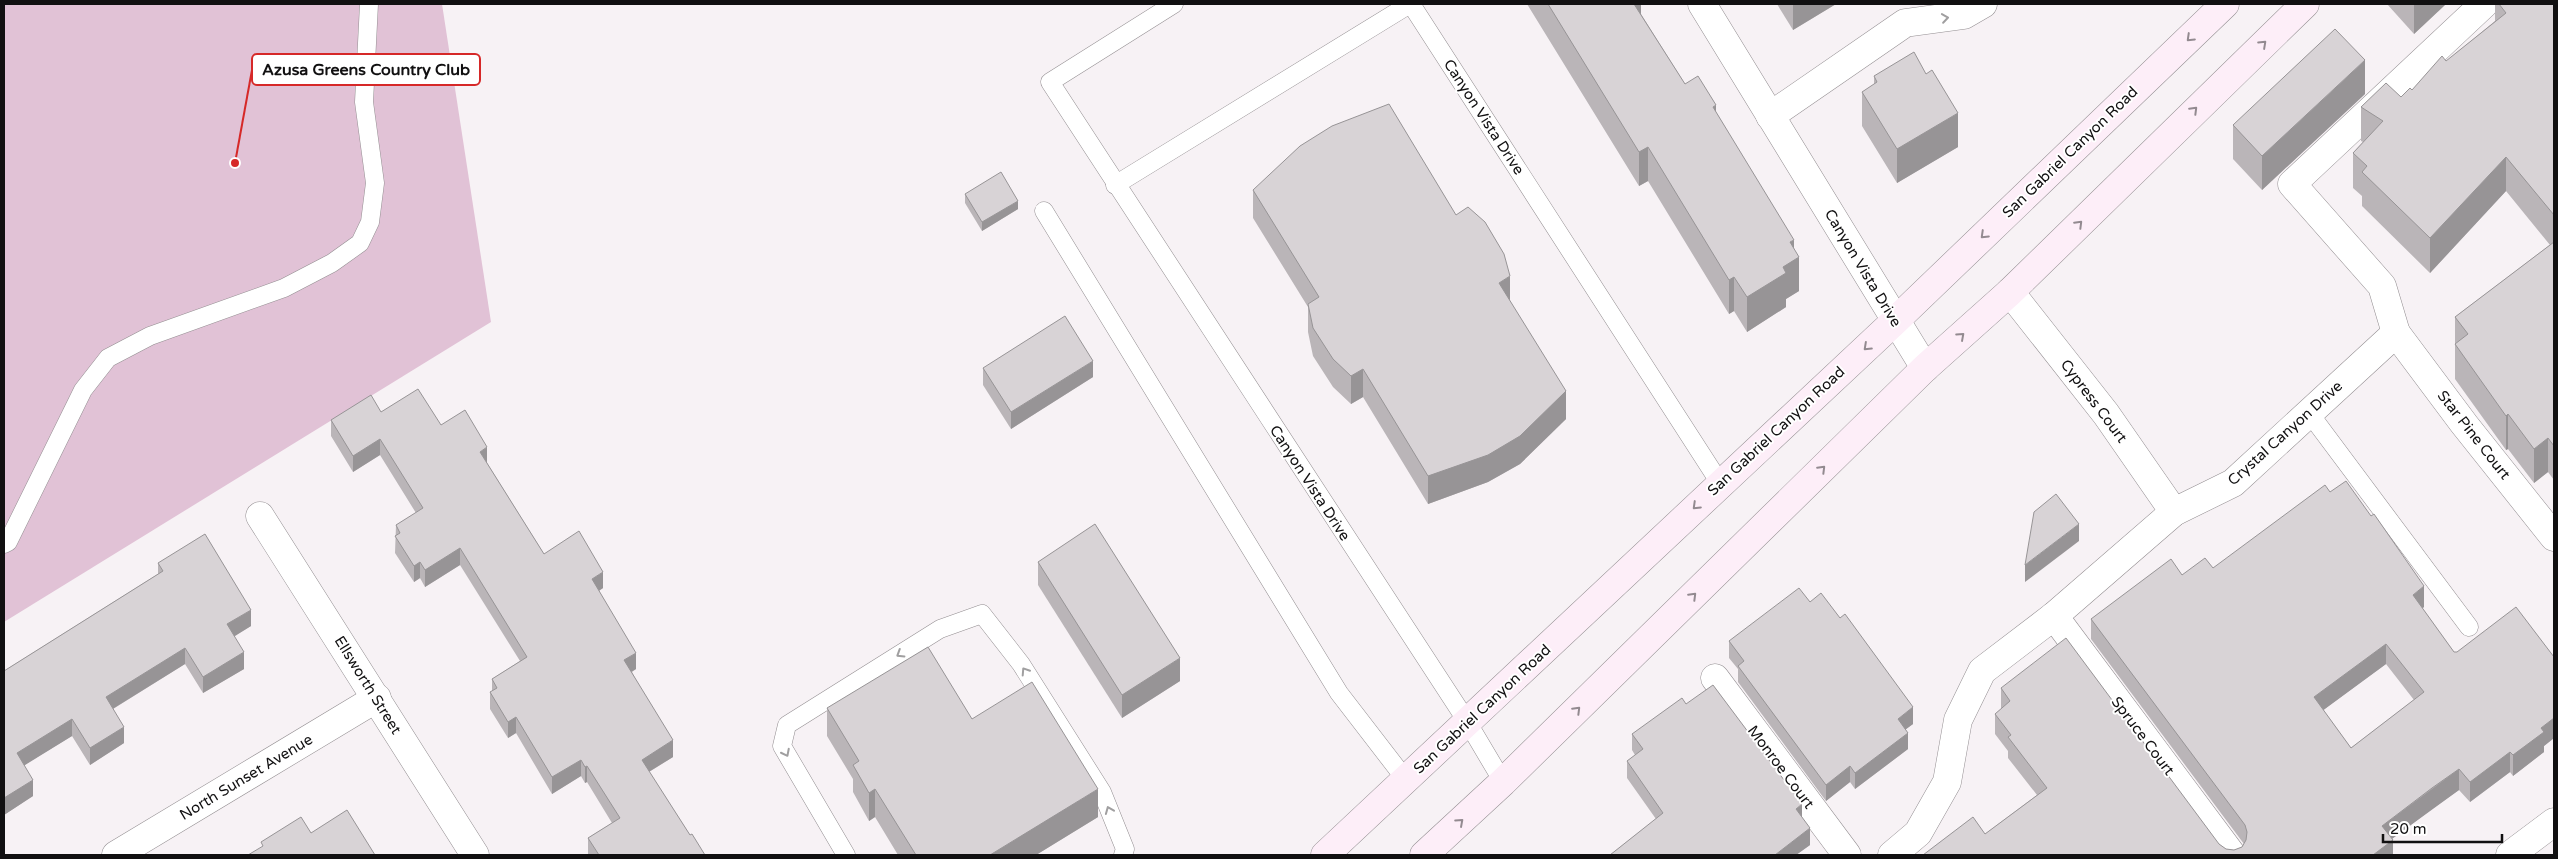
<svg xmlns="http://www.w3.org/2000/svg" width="2558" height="859" font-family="'Varela Round',sans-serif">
<rect width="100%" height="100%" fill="#f7f2f5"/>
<polygon fill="#e1c2d6" points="4,4 442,4 491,322 4,622"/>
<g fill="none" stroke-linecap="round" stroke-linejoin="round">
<defs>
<g id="service">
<polyline points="1174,4 1050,82 1468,723 1503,782"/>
<polyline points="1411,4 1720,483"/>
<polyline points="1115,185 1410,4"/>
<polyline points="1044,211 1339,693 1406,780"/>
<polyline points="2310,414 2469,627"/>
<polyline points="4,544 8,542 83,390 108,358 150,336 284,288 332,263 360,243 370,222 375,183 364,102 369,4"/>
<polyline points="846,855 782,746 787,725 940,629 982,614 1021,664 1102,792 1125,849 1123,855"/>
</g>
<g id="minor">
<polyline points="1702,4 1925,368"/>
<polyline points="1770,116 1905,23 1964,15 1983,4"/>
<polyline points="2010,292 2106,414 2174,512"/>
<polyline points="2396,333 2464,424 2554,537"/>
<polyline points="260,516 475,855"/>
<polyline points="2054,616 2232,855"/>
<polyline points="1715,678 1847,855"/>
<polyline points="116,855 377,698"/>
<polyline points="1892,855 1918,833 1947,782 1958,720 1982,671 2054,616 2174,512 2233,483 2396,333 2382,286 2292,184 2484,4"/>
</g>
<polyline id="tertiary" points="2510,855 2554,822"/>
<g id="secondary">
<polyline points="1325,855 1895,321 2225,4"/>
<polyline points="1424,855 1503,782 1925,368 2010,292 2305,4"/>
</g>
</defs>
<use href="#service" stroke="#938e91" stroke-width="19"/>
<use href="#minor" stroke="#938e91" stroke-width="29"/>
<use href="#tertiary" stroke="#938e91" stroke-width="29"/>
<use href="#secondary" stroke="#938e91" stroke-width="29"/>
<use href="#service" stroke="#fff" stroke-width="18"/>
<use href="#minor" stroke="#fff" stroke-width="28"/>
<use href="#tertiary" stroke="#fff" stroke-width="28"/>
<use href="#secondary" stroke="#fdeef8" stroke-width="28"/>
</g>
<g fill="#bab5b8" fill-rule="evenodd">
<polygon points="1527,4 1641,4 1641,14 1685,84 1716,112 1794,248 1799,291 1786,299 1786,307 1747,332 1734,311 1729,314 1648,181 1639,186"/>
<polygon points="1777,4 1836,4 1793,30"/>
<polygon points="2387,4 2446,4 2414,34"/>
<polygon points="2495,4 2554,4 2554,480 2548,472 2534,483 2508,449 2506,450 2455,379 2455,317 2550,245 2506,191 2430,273 2362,206 2362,196 2353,188 2353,153 2363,142 2361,141 2361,107 2401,97 2412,90 2495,21"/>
<polygon points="1926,74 1958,147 1897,183 1862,126 1862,92 1874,85 1874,76"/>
<polygon points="2365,94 2262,190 2233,159 2233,125"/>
<polygon points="1253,190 1456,215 1510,301 1566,419 1520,464 1488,482 1428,504 1363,397 1351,404 1333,387 1313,356 1308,332 1308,307 1253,218"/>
<polygon points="965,194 1018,209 982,231 965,203"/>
<polygon points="983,368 1093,377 1011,429 983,385"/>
<polygon points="381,412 441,425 487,463 544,554 603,588 599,591 636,669 632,672 673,757 649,772 690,835 705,855 588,855 588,838 612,823 587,782 585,783 581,776 552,794 516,733 508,738 490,709 490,692 492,691 492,679 520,661 460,565 425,587 420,578 414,582 395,553 396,525 416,513 380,455 353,472 331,436 331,420"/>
<polygon points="1038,562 1180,681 1122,718 1038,585"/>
<polygon points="158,563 251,626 234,636 244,669 203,693 185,664 113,709 124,743 90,765 72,736 24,765 33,796 4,815 4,671 158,574"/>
<path d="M 2213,568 L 2424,607 L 2422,608 L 2454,652 L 2554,657 L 2554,738 L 2544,746 L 2544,752 L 2513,776 L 2510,772 L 2470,802 L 2459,790 L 2432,809 L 2392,839 L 2393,855 L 1923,855 L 1985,834 L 2037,795 L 2008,758 L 2008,751 L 1995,734 L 1995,714 L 2001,709 L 2001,688 L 2226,849 L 2234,850 L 2242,847 L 2244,844 L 2091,639 L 2091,619 L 2182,575 ZM 2386,664 L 2414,700 L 2351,748 L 2323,710 Z"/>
<polygon points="1810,602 1913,724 1906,729 1908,749 1855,789 1850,782 1826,801 1738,682 1738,669 1729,658 1729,641"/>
<polygon points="1686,704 1802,817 1810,845 1796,855 1610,855 1656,819 1627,778 1627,761 1635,755 1632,750 1632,734"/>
<polygon points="827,708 972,719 1098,817 1036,855 898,855 875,817 869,821 853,792 853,779 827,736"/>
</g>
<g fill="#979496">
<polygon points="1628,4 1641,4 1641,19"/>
<polygon points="1793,4 1836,4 1793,30"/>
<polygon points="2414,4 2446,4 2414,34"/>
<polygon points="2365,60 2365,94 2262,190 2262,156"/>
<polygon points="1716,105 1716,140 1713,107"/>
<polygon points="1958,113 1958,147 1897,183 1897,149"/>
<polygon points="1648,147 1648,181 1639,186 1639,152"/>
<polygon points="2506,157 2506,191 2430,273 2430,238"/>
<polygon points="1018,201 1018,209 982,231 982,222"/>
<polygon points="1794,240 1794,260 1799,257 1799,291 1786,299 1786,307 1747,332 1747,297 1783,267 1790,242"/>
<polygon points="1510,276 1510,304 1499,283"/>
<polygon points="1734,277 1734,311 1729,314 1729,280"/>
<polygon points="1093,361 1093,377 1011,429 1011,412"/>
<polygon points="1363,369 1363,397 1351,404 1351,376"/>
<polygon points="1566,391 1566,419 1520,464 1488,482 1428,504 1428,476"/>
<polygon points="2508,414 2508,449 2506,450 2506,416"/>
<polygon points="2548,438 2548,472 2534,483 2534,449"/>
<polygon points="380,439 380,455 353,472 353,456"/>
<polygon points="487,447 487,464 480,452"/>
<polygon points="2079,524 2079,541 2025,582 2025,565"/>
<polygon points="460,548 460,565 425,587 425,570"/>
<polygon points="420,562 420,578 414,582 414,566"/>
<polygon points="603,572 603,588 592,595 592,579"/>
<polygon points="2424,586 2424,607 2413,616 2413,595"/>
<polygon points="251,610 251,626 227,641 227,624"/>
<polygon points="2386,644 2386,664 2314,717 2314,697"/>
<polygon points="185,648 185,664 106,713 106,697"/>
<polygon points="244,652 244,669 203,693 203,677"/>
<polygon points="636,653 636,669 624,676 624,660"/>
<polygon points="1180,658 1180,681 1122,718 1122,695"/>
<polygon points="1913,707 1913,724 1898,735 1898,719"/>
<polygon points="516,717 516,733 508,738 508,722"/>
<polygon points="2554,718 2554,738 2544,746 2544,752 2513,776 2513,755 2541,728"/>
<polygon points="72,719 72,736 17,770 17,753"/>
<polygon points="124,727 124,743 90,765 90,748"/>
<polygon points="1908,733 1908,749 1855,789 1855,773"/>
<polygon points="673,740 673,757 642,776 642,760"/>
<polygon points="2510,752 2510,772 2470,802 2470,782"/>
<polygon points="581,760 581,776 552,794 552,777"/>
<polygon points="587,766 587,782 585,783 585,767"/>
<polygon points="1850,766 1850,782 1826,801 1826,785"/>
<polygon points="2459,769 2459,790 2382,846 2382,826"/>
<polygon points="33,780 33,796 4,815 4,798"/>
<polygon points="875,789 875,817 869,821 869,793"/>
<polygon points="1098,789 1098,817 1036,855 990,855"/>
<polygon points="1802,804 1802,820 1796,809"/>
<polygon points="1810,828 1810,845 1796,855 1775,855"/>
<polygon points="2393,840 2393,855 2373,855"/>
</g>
<g fill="#d8d3d6" stroke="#979496" fill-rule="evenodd">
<polygon points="1548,4 1634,4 1685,84 1698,76 1716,105 1713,107 1794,240 1790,242 1799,257 1783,267 1786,273 1747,297 1734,277 1729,280 1648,147 1639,152"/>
<polygon points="2499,4 2554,4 2554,215 2506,157 2430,238 2362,172 2367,166 2353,153 2383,121 2361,107 2386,83 2401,97 2410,88 2412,90 2442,56 2446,61 2506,13"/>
<polygon points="2335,29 2365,60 2262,156 2233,125"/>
<polygon points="1914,52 1926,74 1932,70 1958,113 1897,149 1862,92 1877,82 1874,76"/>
<polygon points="1389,104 1456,215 1468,207 1485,222 1504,254 1510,276 1499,283 1566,391 1520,436 1488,455 1428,476 1363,369 1351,376 1333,359 1313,328 1308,304 1319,297 1253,190 1300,146 1332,126"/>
<polygon points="1001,172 1018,201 982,222 965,194"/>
<polygon points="2554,242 2554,446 2548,438 2534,449 2508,414 2506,416 2455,344 2468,334 2455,317"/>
<polygon points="1065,316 1093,361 1011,412 983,368"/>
<polygon points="418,389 441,425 465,410 487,447 480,452 544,554 579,531 603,572 592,579 636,653 624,660 673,740 642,760 690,835 692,834 705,855 599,855 588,838 620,818 587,766 585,767 581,760 552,777 516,717 508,722 490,692 497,688 492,679 527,657 460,548 425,570 420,562 414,566 395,536 400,533 396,525 423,508 380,439 353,456 331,420 371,395 381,412"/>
<path d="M 2346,481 L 2371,516 L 2374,514 L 2424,586 L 2413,595 L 2454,652 L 2457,652 L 2516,607 L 2554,657 L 2554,718 L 2541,728 L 2544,732 L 2513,755 L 2510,752 L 2470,782 L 2459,769 L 2432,788 L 2382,826 L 2393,840 L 2373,855 L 1923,855 L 1973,817 L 1985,834 L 2047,788 L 2008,737 L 2011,735 L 1995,714 L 2010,701 L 2001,688 L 2066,638 L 2219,844 L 2226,849 L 2234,850 L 2242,847 L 2246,840 L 2247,832 L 2245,825 L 2091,619 L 2171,559 L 2182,575 L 2205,558 L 2213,568 L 2325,485 L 2330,492 ZM 2386,644 L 2424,692 L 2351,748 L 2314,697 Z"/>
<polygon points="2056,494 2079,524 2025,565 2034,512"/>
<polygon points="1095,524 1180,658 1122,695 1038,562"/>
<polygon points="205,534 251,610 227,624 244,652 203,677 185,648 106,697 124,727 90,748 72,719 17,753 33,780 4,798 4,671 163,571 158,563"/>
<polygon points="1799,588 1810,602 1821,593 1840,618 1845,614 1913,707 1898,719 1908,733 1855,773 1850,766 1826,785 1738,666 1744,661 1729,641"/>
<polygon points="928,647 972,719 1032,682 1098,789 990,855 916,855 875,789 869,793 853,765 859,761 827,708"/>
<polygon points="1713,685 1802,804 1796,809 1810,828 1775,855 1610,855 1663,813 1627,761 1643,749 1632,734 1682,698 1686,704"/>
<polygon points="347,810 375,855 248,855 263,846 261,842 301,817 311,833"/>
</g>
<defs><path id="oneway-chevron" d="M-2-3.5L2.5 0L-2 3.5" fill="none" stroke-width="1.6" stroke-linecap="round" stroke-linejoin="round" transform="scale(1.25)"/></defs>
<g stroke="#a09fa0">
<use href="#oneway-chevron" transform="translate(1945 18) rotate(-8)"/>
<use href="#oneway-chevron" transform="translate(900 654) rotate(148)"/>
<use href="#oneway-chevron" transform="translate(1025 671) rotate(-123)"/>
<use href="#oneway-chevron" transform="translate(786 753) rotate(63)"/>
<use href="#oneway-chevron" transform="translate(1109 810) rotate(-112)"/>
</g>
<g stroke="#938a90">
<use href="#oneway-chevron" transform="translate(2190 38) rotate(136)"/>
<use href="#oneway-chevron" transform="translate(2263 44) rotate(-43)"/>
<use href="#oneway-chevron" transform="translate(2194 110) rotate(-45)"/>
<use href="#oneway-chevron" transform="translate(2079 224) rotate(-45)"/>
<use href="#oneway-chevron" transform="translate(1984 235) rotate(136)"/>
<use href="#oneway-chevron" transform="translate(1961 336) rotate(-42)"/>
<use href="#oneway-chevron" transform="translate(1867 347) rotate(137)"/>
<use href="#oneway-chevron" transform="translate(1822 469) rotate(-45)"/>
<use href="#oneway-chevron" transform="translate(1696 506) rotate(136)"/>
<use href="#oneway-chevron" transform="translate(1693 596) rotate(-45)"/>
<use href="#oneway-chevron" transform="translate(1577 710) rotate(-45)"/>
<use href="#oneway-chevron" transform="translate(1460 822) rotate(-42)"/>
</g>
<g text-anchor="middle" stroke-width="4" stroke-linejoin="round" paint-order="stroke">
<g font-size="15" fill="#111011" stroke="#fff">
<text transform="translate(1484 117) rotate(57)" y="5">Canyon Vista Drive</text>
<text transform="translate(2070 152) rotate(-44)" y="5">San Gabriel Canyon Road</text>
<text transform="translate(1863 268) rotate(59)" y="5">Canyon Vista Drive</text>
<text transform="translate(2094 401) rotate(53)" y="5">Cypress Court</text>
<text transform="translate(1776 431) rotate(-43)" y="5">San Gabriel Canyon Road</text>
<text transform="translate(2285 433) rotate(-42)" y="5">Crystal Canyon Drive</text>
<text transform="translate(2474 435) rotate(52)" y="5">Star Pine Court</text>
<text transform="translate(1310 483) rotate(57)" y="5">Canyon Vista Drive</text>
<text transform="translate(368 685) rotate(58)" y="5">Ellsworth Street</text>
<text transform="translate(1482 709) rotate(-43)" y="5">San Gabriel Canyon Road</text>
<text transform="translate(2143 736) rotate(53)" y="5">Spruce Court</text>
<text transform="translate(1781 767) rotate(53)" y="5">Monroe Court</text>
<text transform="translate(246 777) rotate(-31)" y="5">North Sunset Avenue</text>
</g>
</g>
<path fill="none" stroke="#d62828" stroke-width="2" d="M235 163L252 70"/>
<circle fill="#d62828" stroke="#fff" stroke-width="2" cx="235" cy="163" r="5"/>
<rect fill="#fff" stroke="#d62828" stroke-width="2" x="252" y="54" width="228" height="31" rx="5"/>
<g font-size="16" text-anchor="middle" font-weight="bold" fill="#111011">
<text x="366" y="75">Azusa Greens Country Club</text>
</g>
<rect width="2558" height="859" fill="none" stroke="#111011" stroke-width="10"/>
<path d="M2383 834v8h119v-8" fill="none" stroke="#111011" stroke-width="2.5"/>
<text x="2390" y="834" font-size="15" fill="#111011" stroke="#ffffff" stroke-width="4" paint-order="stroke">20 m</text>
</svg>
